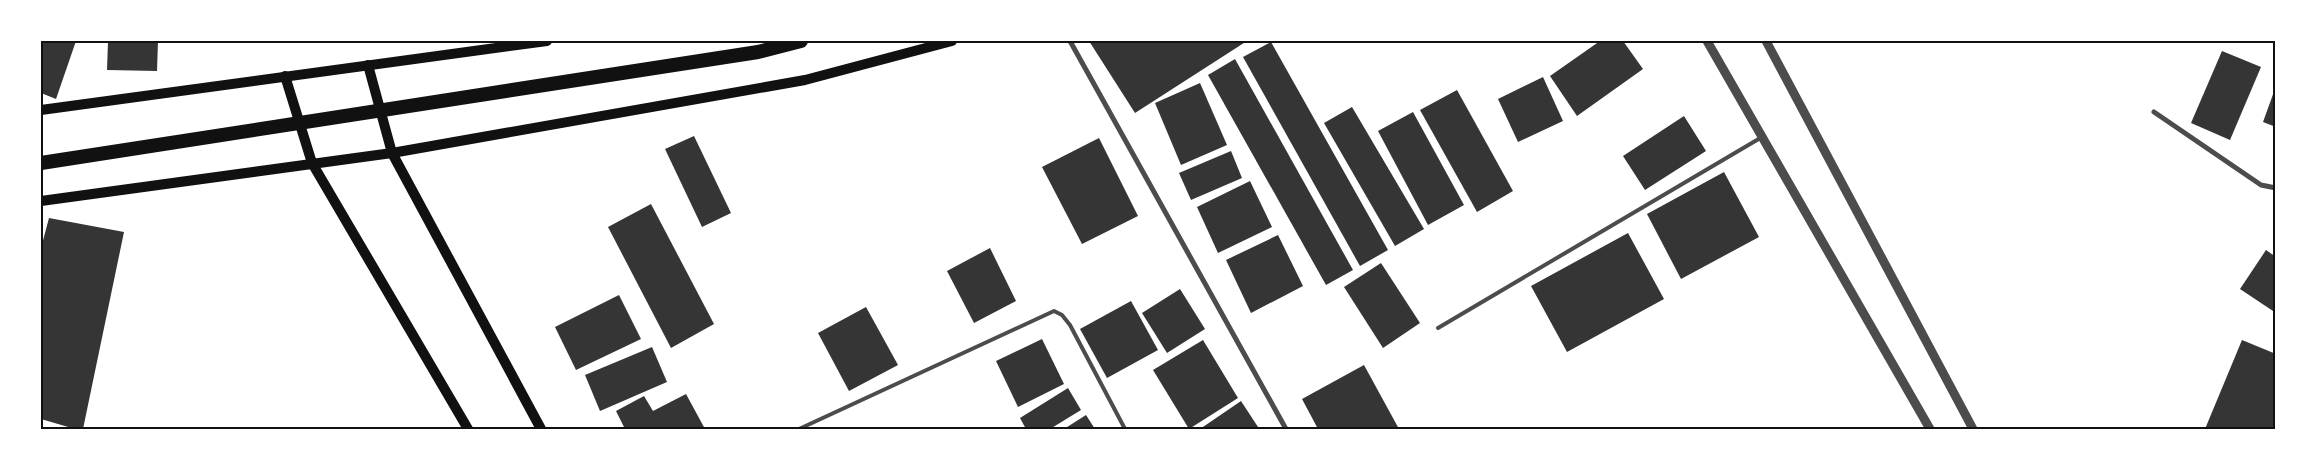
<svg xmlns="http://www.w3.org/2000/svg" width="2317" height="470" font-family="Roboto,sans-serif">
<rect width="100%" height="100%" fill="#fff"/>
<g fill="#353535">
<polygon points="43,41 76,41 56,99 41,93"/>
<polygon points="108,41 158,41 157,71 107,70"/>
<polygon points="1089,41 1247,41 1135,113"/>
<polygon points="1600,41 1623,41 1643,69 1577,116 1550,76"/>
<polygon points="1271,42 1388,250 1360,266 1243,57"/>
<polygon points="2222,51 2261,67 2230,140 2191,123"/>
<polygon points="1235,59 1353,270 1326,285 1208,75"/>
<polygon points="1543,77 1563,121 1518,142 1498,99"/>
<polygon points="1200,83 1227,145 1181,165 1155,103"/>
<polygon points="2276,86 2276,127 2263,122"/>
<polygon points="1457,90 1513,191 1477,212 1420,110"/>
<polygon points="1352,107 1424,229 1395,246 1324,123"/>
<polygon points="1413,112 1464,205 1428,225 1378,131"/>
<polygon points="1684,116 1706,151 1645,190 1623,156"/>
<polygon points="694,136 731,213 702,227 665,149"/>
<polygon points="1099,138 1138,216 1082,244 1042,167"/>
<polygon points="1231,151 1242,178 1191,200 1179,173"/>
<polygon points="1724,172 1759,237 1681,279 1647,214"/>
<polygon points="1250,181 1272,227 1218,253 1197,207"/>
<polygon points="651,204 714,324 671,348 608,227"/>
<polygon points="49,218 124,232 83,429 75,429 41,419 41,248"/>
<polygon points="1628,233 1664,299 1567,352 1531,286"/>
<polygon points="1278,235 1303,286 1251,313 1226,260"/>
<polygon points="990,248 1016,301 974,323 947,271"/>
<polygon points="2266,250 2276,257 2276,313 2240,289"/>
<polygon points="1381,263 1420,323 1383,348 1344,287"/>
<polygon points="1180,289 1205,329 1167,353 1142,313"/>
<polygon points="619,295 641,339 576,370 555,327"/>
<polygon points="1131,301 1158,350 1107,378 1080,329"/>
<polygon points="866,307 898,365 849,391 818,333"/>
<polygon points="1042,339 1064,384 1018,407 996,361"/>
<polygon points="1203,340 1238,398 1189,429 1153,370"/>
<polygon points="2242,340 2276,354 2276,429 2205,429"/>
<polygon points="652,347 667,382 600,411 585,375"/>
<polygon points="1364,365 1399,429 1318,429 1302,399"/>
<polygon points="1068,388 1081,410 1050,429 1026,429 1020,418"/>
<polygon points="686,394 705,429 621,429 624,427 616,411 644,396 653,411"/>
<polygon points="1241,401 1258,427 1255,429 1200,429"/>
<polygon points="1086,415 1095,429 1064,429"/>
</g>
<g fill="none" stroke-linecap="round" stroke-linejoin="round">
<g stroke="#4c4c4c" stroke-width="4">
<polyline points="1438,328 1762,137"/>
<polyline points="799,429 1054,311 1062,315 1070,325 1125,429"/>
</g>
<g stroke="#4c4c4c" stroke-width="5">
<polyline points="1070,41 1286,429"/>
<polyline points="2154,112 2261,185 2276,188"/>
</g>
<g stroke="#4c4c4c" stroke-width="9">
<polyline points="1707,41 1930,429"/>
<polyline points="1766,41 1973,429"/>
</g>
<g stroke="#111" stroke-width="10">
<polyline points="368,65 392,153 541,429"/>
<polyline points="285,76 312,163 468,429"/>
<polyline points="41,110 547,41"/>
<polyline points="41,201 392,153 805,80 952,41"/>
</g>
<polyline stroke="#111" stroke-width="14" points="41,163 758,52 801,41"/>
</g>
<rect width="2317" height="470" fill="none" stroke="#ffffff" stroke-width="85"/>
<rect x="42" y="42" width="2232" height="386" fill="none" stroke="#111" stroke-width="2"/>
</svg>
